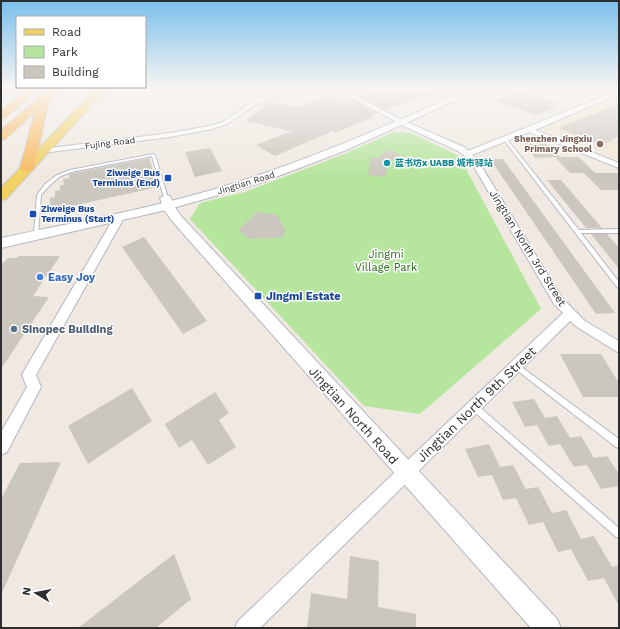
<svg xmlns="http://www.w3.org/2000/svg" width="620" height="629" font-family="'Work Sans','Noto Sans SC',sans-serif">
<rect width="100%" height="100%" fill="#efe9e1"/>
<polygon fill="#f0e6d1" points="617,99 619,99 619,160 543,129"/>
<polygon fill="#b6e59e" points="394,132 411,133 459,156 541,309 420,414 364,406 190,219 200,203 245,192 344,154"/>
<g fill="#cbc7bf">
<polygon points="384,88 440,88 440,89 386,110 360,97"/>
<polygon points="521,91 558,104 552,106 555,108 536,115 496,101"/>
<polygon points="329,96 343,103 352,100 377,113 372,116 374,117 335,133 333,131 275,156 256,145 292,131 245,121 270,102 297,107"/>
<polygon points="619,104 619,136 602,145 558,128"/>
<polygon points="523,143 546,143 560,157 579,157 595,173 570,173 555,157 535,158"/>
<polygon points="210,148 222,171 195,177 185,152"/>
<polygon points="388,150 400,154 387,164 386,177 368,175 371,156 377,158"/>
<polygon points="149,158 158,187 50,211 50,198 55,197 55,191 60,190 60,185 64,185 63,179 69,178 69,174"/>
<polygon points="490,159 503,159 615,313 596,314"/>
<polygon points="584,173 619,173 619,190 601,190"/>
<polygon points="547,180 561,180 602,228 586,228"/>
<polygon points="257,212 277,215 286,231 282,238 249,239 238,230"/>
<polygon points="591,234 607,234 619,248 619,269"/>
<polygon points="144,237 207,321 183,334 122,247"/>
<polygon points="19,256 60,256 33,296 49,297 1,369 1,265 8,258 16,258"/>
<polygon points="560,354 601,354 619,383 619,397 583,397"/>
<polygon points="132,388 152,421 88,464 68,426"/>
<polygon points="215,392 229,413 219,420 236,447 208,465 192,440 179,448 165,424"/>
<polygon points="534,399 545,418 557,416 570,438 581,436 594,458 607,456 619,474 619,486 601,489 587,465 574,467 560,444 549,446 537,425 525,427 512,402"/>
<polygon points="489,444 500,467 513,465 526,489 538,487 552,513 566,510 581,539 594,536 612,567 619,565 619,606 604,578 588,581 571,549 558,552 543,522 529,525 516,498 503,500 492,475 478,477 465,449"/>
<polygon points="61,462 1,595 1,499 20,463"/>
<polygon points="174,554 191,599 156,628 78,628"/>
<polygon points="350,556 379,561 378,607 416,614 416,628 307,628 311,593 347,599"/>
</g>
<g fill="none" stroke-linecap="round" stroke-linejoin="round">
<defs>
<g id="service">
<polygon points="373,88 377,88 352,98 349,97"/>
<polygon points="504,138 506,138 579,230 619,229 619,233 581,233 619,282 619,288 617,287 504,140"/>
<polygon points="153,154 155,155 168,198 168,199 164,199 164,198 152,156 71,172 59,177 49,186 41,195 38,234 36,236 34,235 34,234 37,195 45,184 57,175 70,170"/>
<polygon points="516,363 619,439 619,448 616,447 514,368 513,366 514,364"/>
<polygon points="473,403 476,404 619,528 619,538 616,537 470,408 469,406 470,404"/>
</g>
<g id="minor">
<polygon points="282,88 290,88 255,105 227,124 212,129 170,137 42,153 38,151 42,149 170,133 209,126 223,122 251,103"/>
<polygon points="333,88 341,88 402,120 464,147 468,151 619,90 619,94 535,130 619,163 619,168 529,132 472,155 477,159 562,298 585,321 619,341 619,353 577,327 570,321 260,628 235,628 238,621 563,313 554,304 470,160 458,151 406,127"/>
<polygon points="120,213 125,216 36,375 41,387 39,391 7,452 1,455 1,432 27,387 22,375 24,371 115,216"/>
</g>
<polygon id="tertiary" points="166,195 170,196 176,209 181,216 557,619 561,628 531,628 173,222 164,210 160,198"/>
<path id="secondary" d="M 472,88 L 483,88 L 344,151 L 260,183 L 166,210 L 1,248 L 1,238 C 75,222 150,209 222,187 C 308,161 390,124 472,88 Z"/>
<polygon id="primary" points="97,88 107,88 6,199 1,200 1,188"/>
<g id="trunk">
<polygon points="29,88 40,88 5,118 1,119 1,111"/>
<polygon points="50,88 61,88 49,100 34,168 32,171 22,171 20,168 35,112 5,139 1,140 1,130"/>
</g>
</defs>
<use href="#service" stroke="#b4b7c1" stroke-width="2"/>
<use href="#minor" stroke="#b4b7c1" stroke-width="2"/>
<use href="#tertiary" stroke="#b4b7c1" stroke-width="2"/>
<use href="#secondary" stroke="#b4b7c1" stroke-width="2"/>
<use href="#primary" stroke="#c9c9c9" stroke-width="2"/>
<use href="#trunk" stroke="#c9c9c9" stroke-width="2"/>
<use href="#service" fill="#fff" fill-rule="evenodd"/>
<use href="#minor" fill="#fff" fill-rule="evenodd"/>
<use href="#tertiary" fill="#fff" fill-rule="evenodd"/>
<use href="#secondary" fill="#fff" fill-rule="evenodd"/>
<use href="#primary" fill="#f2d163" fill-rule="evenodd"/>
<use href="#trunk" fill="#f8ba60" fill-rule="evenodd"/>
</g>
<linearGradient id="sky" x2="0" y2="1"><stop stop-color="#7abfeb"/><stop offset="0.5" stop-color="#f8f5f2"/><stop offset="1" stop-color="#f8f5f2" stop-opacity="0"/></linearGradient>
<rect width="620" height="176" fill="url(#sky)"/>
<circle fill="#8d6e63" stroke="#fff" stroke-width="1.5" cx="600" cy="144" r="4"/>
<circle fill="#0f9aa8" stroke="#fff" stroke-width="1.5" cx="387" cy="163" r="4"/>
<g fill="#1a4fb4" stroke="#fff" stroke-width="1.5">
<rect x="164" y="174" width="8" height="8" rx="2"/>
<rect x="29" y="210" width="8" height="8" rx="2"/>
<rect x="254" y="292" width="8" height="8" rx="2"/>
</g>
<circle fill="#3f7fe0" stroke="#fff" stroke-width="1.5" cx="40" cy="277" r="4"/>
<circle fill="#5c6f8a" stroke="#fff" stroke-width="1.5" cx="14" cy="329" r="4"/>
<g text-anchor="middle" stroke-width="3" stroke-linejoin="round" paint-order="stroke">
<g font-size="9" font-weight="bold" fill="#785e54" stroke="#fff" text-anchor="end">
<text x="592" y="142">Shenzhen Jingxiu<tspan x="592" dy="10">Primary School</tspan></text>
</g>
<g font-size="9" fill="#2e2e2e" stroke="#fff">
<text transform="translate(110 143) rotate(-7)" y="3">Fujing Road</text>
<text transform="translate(246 183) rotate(-17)" y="3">Jingtian Road</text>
</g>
<g font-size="9" font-weight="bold" fill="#0d838f" stroke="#fff" text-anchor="start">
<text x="395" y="166">蓝书坊x UABB 城市驿站</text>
</g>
<g font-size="9" font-weight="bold" fill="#164399" stroke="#fff" text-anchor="end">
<text x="160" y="176">Ziweige Bus<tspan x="160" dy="10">Terminus (End)</tspan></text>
<text x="41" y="212" text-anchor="start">Ziweige Bus<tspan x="41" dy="10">Terminus (Start)</tspan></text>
</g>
<g font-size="11" fill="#2e2e2e" stroke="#fff">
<text transform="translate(528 248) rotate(58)" y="4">Jingtian North 3rd Street</text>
</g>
<g font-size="11" fill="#2c6e1b" stroke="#fff">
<text x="386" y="258">Jingmi<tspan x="386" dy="13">Village Park</tspan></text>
</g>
<g font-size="11" font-weight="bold" fill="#366cbe" stroke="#fff" text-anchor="start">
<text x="48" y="281">Easy Joy</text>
</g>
<g font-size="11" font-weight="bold" fill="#164399" stroke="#fff" text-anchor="start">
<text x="266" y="300">Jingmi Estate</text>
</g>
<g font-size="11" font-weight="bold" fill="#4e5e75" stroke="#fff" text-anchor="start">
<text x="22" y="333">Sinopec Building</text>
</g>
<g font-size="13" fill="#2e2e2e" stroke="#fff">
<text transform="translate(476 404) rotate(-44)" y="5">Jingtian North 9th Street</text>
<text transform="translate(354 415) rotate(48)" y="5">Jingtian North Road</text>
</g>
</g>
<rect width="620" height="629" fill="none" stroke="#2e2e2e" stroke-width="4"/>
<rect x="16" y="16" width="130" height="72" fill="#ffffff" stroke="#ababab"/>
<rect x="24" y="29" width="20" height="6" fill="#f2d163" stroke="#ababab"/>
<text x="52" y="36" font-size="12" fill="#2e2e2e">Road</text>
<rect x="24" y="46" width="20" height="12" fill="#b6e59e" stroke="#ababab"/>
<text x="52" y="56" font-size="12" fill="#2e2e2e">Park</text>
<rect x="24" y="66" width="20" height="12" fill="#cbc7bf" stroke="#ababab"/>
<text x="52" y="76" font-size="12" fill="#2e2e2e">Building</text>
<g transform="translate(36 593) rotate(280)" stroke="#ffffff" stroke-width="3" paint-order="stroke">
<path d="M0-3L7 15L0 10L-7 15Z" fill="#2e2e2e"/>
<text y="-6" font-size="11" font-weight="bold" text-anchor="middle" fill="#2e2e2e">N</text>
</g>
</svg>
